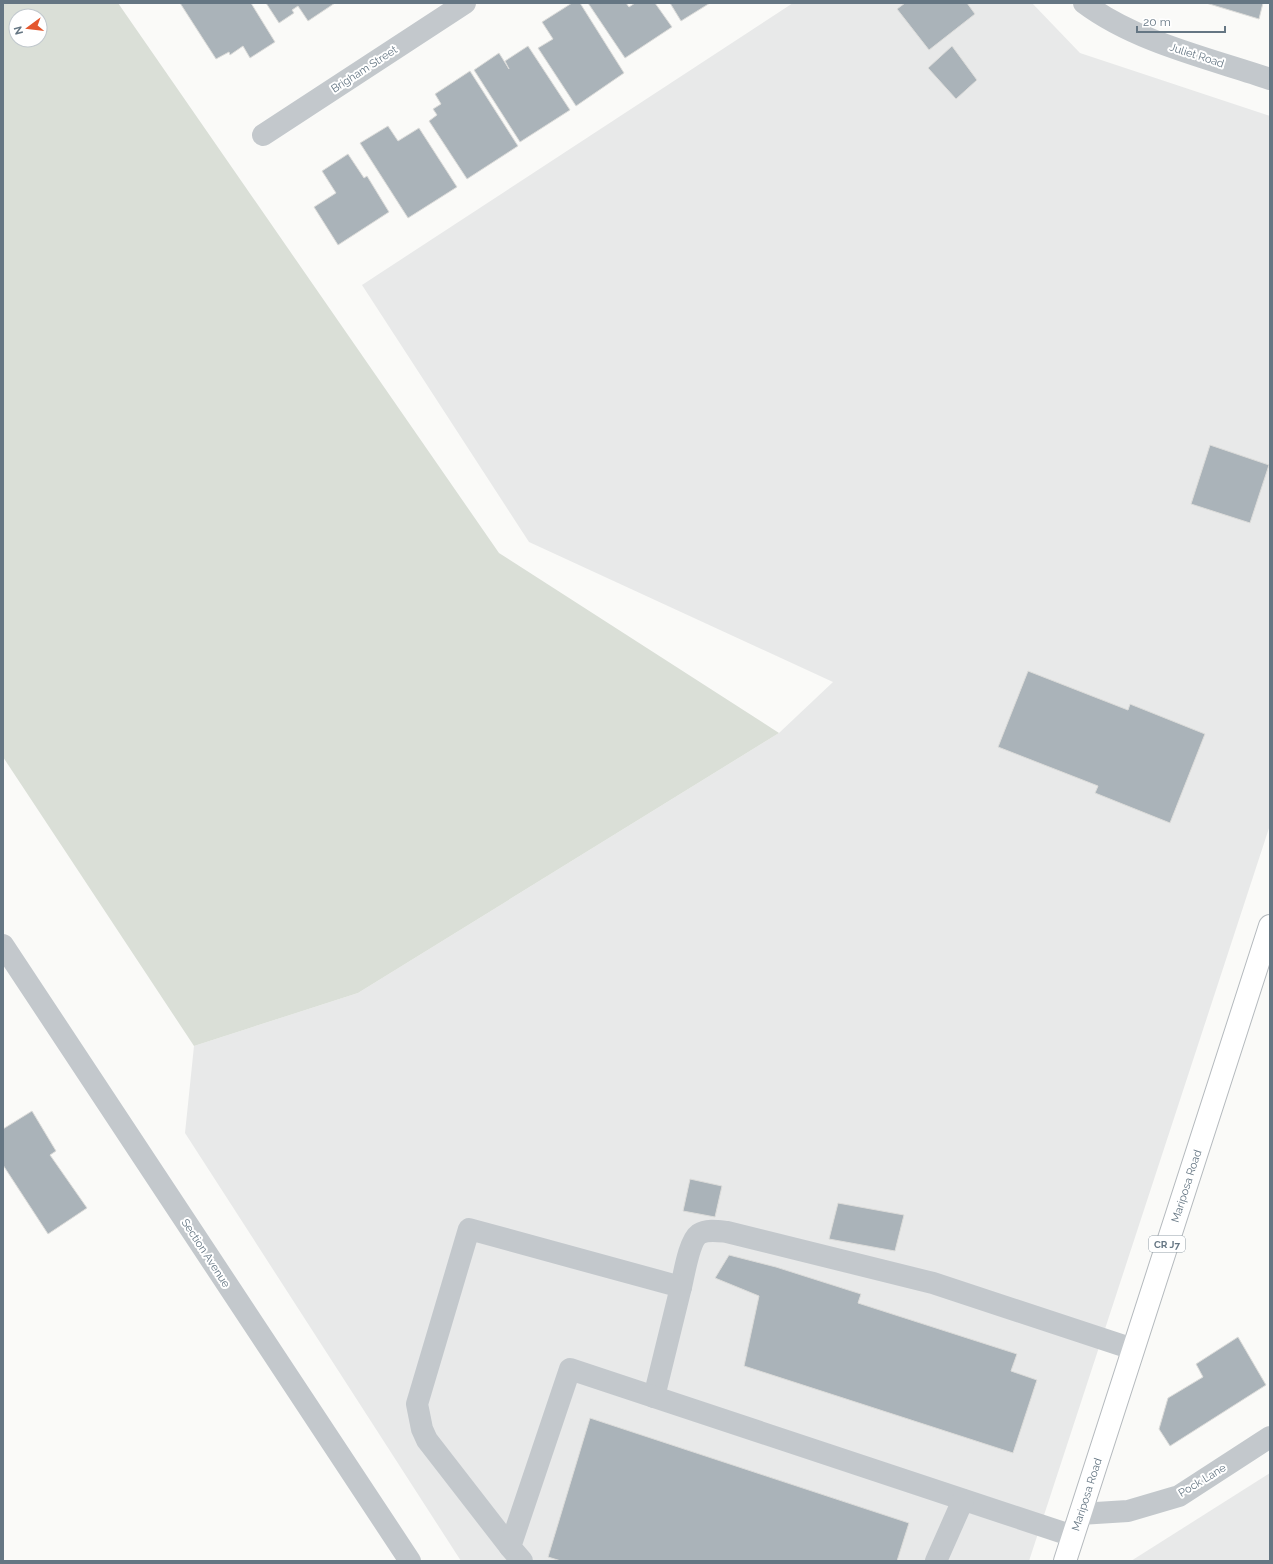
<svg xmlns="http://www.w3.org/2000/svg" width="1273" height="1564" font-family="Raleway,sans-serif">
<rect width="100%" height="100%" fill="#fafaf8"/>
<g fill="#e8e9e9">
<polygon points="793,3 1032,3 1080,53 1270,116 1270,825 1029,1561 461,1561 185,1133 194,1046 358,993 779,733 833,682 529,542 362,285"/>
<polygon points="1270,1473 1270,1561 1131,1561"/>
</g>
<path fill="#dadfd7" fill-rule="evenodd" d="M 3,3 L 118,3 L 499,553 L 779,733 L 358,993 L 194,1046 L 3,757 ZM 16,16 L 40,16 L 40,40 L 16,40 Z"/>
<g fill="#aab3b9" stroke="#dcdcda">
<polygon points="180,3 251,3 275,42 250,58 243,46 230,55 229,52 216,59"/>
<polygon points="266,3 335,3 308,21 298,6 292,10 294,13 279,23"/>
<polygon points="572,3 580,3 624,73 576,106 538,48 553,39 542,22"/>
<polygon points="588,3 626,3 629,7 635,3 655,3 672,27 625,58"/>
<polygon points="670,3 710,3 681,21"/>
<polygon points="905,3 967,3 975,14 929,50 897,9"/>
<polygon points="1206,3 1263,3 1259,19"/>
<polygon points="528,46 570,110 520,142 474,70 499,53 509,69 505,61"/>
<polygon points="952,46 977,80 956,99 928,68"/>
<polygon points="470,71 518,146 467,179 429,121 437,115 433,109 441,104 435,94"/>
<polygon points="388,126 398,141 419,128 457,187 408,218 360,143"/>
<polygon points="348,154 364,178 367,176 389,212 338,245 314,207 336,193 322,171"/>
<polygon points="1210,445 1269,465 1250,523 1191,504"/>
<polygon points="1028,671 1128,710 1130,704 1205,734 1170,823 1095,793 1098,786 998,747"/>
<polygon points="32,1111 56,1151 50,1155 87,1208 48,1234 3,1165 3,1129"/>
<polygon points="690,1179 722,1186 715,1217 683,1211"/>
<polygon points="838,1203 904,1215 895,1251 829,1239"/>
<polygon points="729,1255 776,1267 861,1294 858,1303 1017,1354 1011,1371 1037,1380 1013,1453 744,1366 759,1296 715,1278"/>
<polygon points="1238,1337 1266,1385 1170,1446 1159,1429 1168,1398 1203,1377 1196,1364"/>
<polygon points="590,1418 909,1523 897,1561 561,1561 548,1557"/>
</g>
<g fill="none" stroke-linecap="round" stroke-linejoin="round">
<defs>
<g id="major">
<path id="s1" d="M 1065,1561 L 1270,926"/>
</g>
</defs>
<use href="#major" stroke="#b5babe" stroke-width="24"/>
<g stroke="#c3c8cc" stroke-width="22">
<path d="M 1084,3 C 1136,42 1208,58 1270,79"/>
<polyline points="263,135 465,3"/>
<polyline points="3,945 410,1561"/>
<path d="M 681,1287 C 684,1275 689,1241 699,1234 C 707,1229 718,1231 727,1232 L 933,1283 L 1133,1349"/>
<polyline points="1080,1514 1128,1511 1179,1496 1270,1437"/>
<polyline points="510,1547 427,1440 422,1429 417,1404 469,1229 681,1287 654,1397"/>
<polyline points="522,1561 510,1547 570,1369 1073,1536"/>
<polyline points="936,1561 963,1500"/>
</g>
<use href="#major" stroke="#fff" stroke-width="22"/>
</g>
<g text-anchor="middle" stroke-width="4" stroke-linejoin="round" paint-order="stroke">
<rect fill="#fff" stroke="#939fa8" stroke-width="1" x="1149" y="1236" width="36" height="16" rx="3"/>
<g font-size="10" font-weight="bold" fill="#657683">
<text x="1167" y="1248">CR J7</text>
</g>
<g font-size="11" fill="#657683" stroke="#fff">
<text transform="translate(1197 55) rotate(18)" y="4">Juliet Road</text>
<text transform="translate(364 69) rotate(-33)" y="4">Brigham Street</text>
<text dy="4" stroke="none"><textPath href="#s1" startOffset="394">Mariposa Road</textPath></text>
<text transform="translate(206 1253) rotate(57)" y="4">Section Avenue</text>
<text transform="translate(1202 1480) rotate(-31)" y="4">Pock Lane</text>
<text dy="4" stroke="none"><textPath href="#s1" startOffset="70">Mariposa Road</textPath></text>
</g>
</g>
<rect width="1273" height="1564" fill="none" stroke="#657683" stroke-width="8"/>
<g transform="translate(28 28) rotate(255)"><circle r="19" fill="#ffffff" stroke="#c1c8cd"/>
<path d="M0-3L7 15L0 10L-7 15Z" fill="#e4572e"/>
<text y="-6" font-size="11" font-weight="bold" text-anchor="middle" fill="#657683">N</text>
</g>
<path d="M1137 26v6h88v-6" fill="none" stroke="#657683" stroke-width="2"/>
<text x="1143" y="26" font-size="12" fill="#657683" stroke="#ffffff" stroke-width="3" paint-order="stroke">20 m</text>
</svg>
